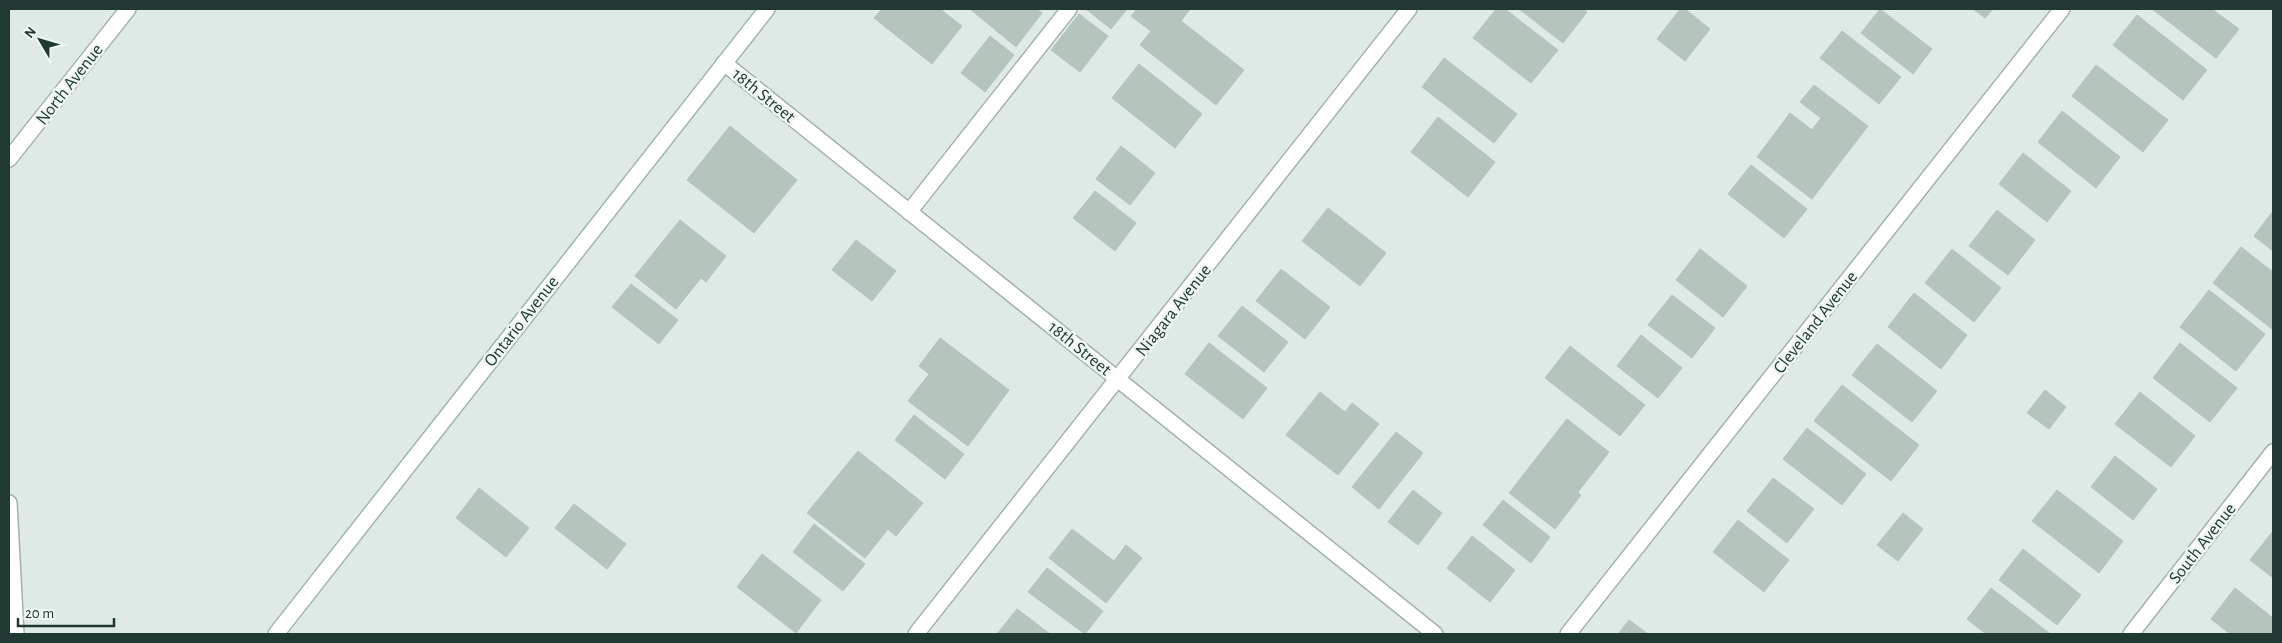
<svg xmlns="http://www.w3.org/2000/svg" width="2282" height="643" font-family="'Alegreya Sans',sans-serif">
<rect width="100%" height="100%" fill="#dfeae6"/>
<g fill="#b5c5be" stroke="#b2c4bd">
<polygon points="882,9 940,9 962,26 932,64 874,18"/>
<polygon points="970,9 1036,9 1042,13 1016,47"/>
<polygon points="1086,9 1127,9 1111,29"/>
<polygon points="1137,9 1190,9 1181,21 1244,70 1216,105 1140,45 1151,31 1131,16"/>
<polygon points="1496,9 1505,9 1558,50 1531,83 1473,38"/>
<polygon points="1519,9 1584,9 1587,12 1563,43"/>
<polygon points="1680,9 1685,9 1710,29 1685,61 1657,39"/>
<polygon points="1880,9 1932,49 1913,74 1861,33"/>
<polygon points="1973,9 1993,9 1985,18"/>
<polygon points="2152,9 2212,9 2239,29 2216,58"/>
<polygon points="1079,14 1108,36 1080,72 1051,50"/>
<polygon points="2137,15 2207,70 2183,100 2113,45"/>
<polygon points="1842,31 1901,77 1879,104 1820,58"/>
<polygon points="990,36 1014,55 985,92 961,73"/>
<polygon points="1444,58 1517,114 1494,143 1422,87"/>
<polygon points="1139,64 1202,114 1175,148 1112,98"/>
<polygon points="2096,65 2168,120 2143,152 2072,96"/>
<polygon points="1814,85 1868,126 1812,199 1757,157 1790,113 1812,130 1821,118 1800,102"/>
<polygon points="2062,111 2120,157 2096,188 2038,142"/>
<polygon points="1438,117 1495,162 1468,197 1411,152"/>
<polygon points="730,126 797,180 754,233 687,180"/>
<polygon points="1121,146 1155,173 1130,205 1096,179"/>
<polygon points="2023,153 2071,191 2047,222 1999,184"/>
<polygon points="1751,165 1807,209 1784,238 1728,194"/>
<polygon points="1095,191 1136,223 1115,251 1073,218"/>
<polygon points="1328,208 1386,253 1360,286 1302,241"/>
<polygon points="1997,210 2035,240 2008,275 1969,246"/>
<polygon points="2273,211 2273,251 2254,236"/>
<polygon points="680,220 726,256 706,282 701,278 676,309 635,276"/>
<polygon points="856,240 896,271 872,301 832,270"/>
<polygon points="2241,247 2273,272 2272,329 2213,283"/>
<polygon points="1700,249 1747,286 1723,317 1676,280"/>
<polygon points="1952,249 2001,288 1974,322 1925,283"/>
<polygon points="1281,269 1330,307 1305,339 1256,301"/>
<polygon points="631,284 678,320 659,344 612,307"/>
<polygon points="2209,290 2265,334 2236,371 2180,327"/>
<polygon points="1914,293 1967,335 1941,369 1888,327"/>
<polygon points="1672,295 1715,328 1692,358 1648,325"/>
<polygon points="1242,306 1288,342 1264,372 1218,336"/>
<polygon points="1641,335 1682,368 1658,398 1617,366"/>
<polygon points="940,338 1009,390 968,446 908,401 929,374 919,366"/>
<polygon points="1209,343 1267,388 1243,419 1185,374"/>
<polygon points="2180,343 2237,388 2210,422 2153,378"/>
<polygon points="1877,344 1937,391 1912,422 1852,375"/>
<polygon points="1570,346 1645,405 1620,436 1545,378"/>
<polygon points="1842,385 1919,445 1891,481 1814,421"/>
<polygon points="2045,390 2066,407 2049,429 2027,413"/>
<polygon points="1320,392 1345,412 1352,403 1379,424 1338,475 1286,435"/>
<polygon points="2140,392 2195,436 2171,467 2115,424"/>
<polygon points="914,415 964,454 945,479 895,440"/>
<polygon points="1567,419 1609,452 1578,492 1581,495 1555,529 1509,493"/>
<polygon points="1807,428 1866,474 1842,505 1783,459"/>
<polygon points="1396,432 1423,453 1379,509 1352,487"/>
<polygon points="858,451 923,503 896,536 888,529 865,558 807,513"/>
<polygon points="2115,456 2157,489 2133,520 2091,487"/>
<polygon points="1773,478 1814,509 1787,543 1747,511"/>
<polygon points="479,488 529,528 506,557 456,518"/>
<polygon points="1413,490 1442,513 1418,545 1388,522"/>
<polygon points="2057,490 2123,541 2099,573 2032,521"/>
<polygon points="1503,500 1550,537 1531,563 1483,525"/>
<polygon points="574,504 626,544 607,569 555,528"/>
<polygon points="1903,513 1923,529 1898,561 1877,545"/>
<polygon points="1738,520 1789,560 1764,592 1713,552"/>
<polygon points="814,524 865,564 843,591 793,552"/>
<polygon points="1072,529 1114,561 1126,545 1142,558 1106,603 1049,558"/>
<polygon points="2273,531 2273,578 2250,560"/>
<polygon points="1472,536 1515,570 1490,602 1447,568"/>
<polygon points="2023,549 2081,595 2057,625 1999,580"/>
<polygon points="762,554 821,600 796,633 737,587"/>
<polygon points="1047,568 1103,611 1085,634 1028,592"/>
<polygon points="1991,588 2049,633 2048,634 1986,634 1967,619"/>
<polygon points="2235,588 2273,618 2273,634 2230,634 2211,619"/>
<polygon points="1017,609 1050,634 997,634"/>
<polygon points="1629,620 1648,634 1618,634"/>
</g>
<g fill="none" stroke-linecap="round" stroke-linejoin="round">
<defs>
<polyline id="service" points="909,212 1069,9"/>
<g id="minor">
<polyline points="724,63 1435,634"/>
<polyline points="9,159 128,9"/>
<polyline points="916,634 1409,9"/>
<polyline points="1568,634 2062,9"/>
<polyline points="2131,634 2273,452"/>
</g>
<polyline id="tertiary" points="9,503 16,634"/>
<polyline id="secondary" points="276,634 767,9"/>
</defs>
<use href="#service" stroke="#a2b2ad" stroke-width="18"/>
<use href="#minor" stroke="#a2b2ad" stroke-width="18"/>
<use href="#tertiary" stroke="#a2b2ad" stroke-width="18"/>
<use href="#secondary" stroke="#9eb6ae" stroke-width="18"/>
<use href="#service" stroke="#fff" stroke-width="15"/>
<use href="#minor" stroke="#fff" stroke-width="15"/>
<use href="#tertiary" stroke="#fff" stroke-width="15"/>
<use href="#secondary" stroke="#fff" stroke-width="15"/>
</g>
<g text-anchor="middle" stroke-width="5" stroke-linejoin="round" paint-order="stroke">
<g font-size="18" fill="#203a33" stroke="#f0f7f3">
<text transform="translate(69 84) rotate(-52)" y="6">North Avenue</text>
<text transform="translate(764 95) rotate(39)" y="6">18th Street</text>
<text transform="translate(1173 310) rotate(-52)" y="6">Niagara Avenue</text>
<text transform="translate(521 321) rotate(-52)" y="6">Ontario Avenue</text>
<text transform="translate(1815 322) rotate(-52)" y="6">Cleveland Avenue</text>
<text transform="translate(1080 348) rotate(39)" y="6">18th Street</text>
<text transform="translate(2202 543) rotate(-52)" y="6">South Avenue</text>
</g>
</g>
<rect width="2282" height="643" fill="none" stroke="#203a33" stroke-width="20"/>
<g transform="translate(40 40) rotate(308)" stroke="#f0f7f3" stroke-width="4" paint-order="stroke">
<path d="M0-4L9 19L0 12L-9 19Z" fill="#203a33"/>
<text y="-8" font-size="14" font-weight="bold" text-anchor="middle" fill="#203a33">N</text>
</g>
<path d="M18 618v8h96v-8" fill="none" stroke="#203a33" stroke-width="2.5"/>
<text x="25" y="618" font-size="15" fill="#203a33" stroke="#f0f7f3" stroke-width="4" paint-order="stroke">20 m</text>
</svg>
